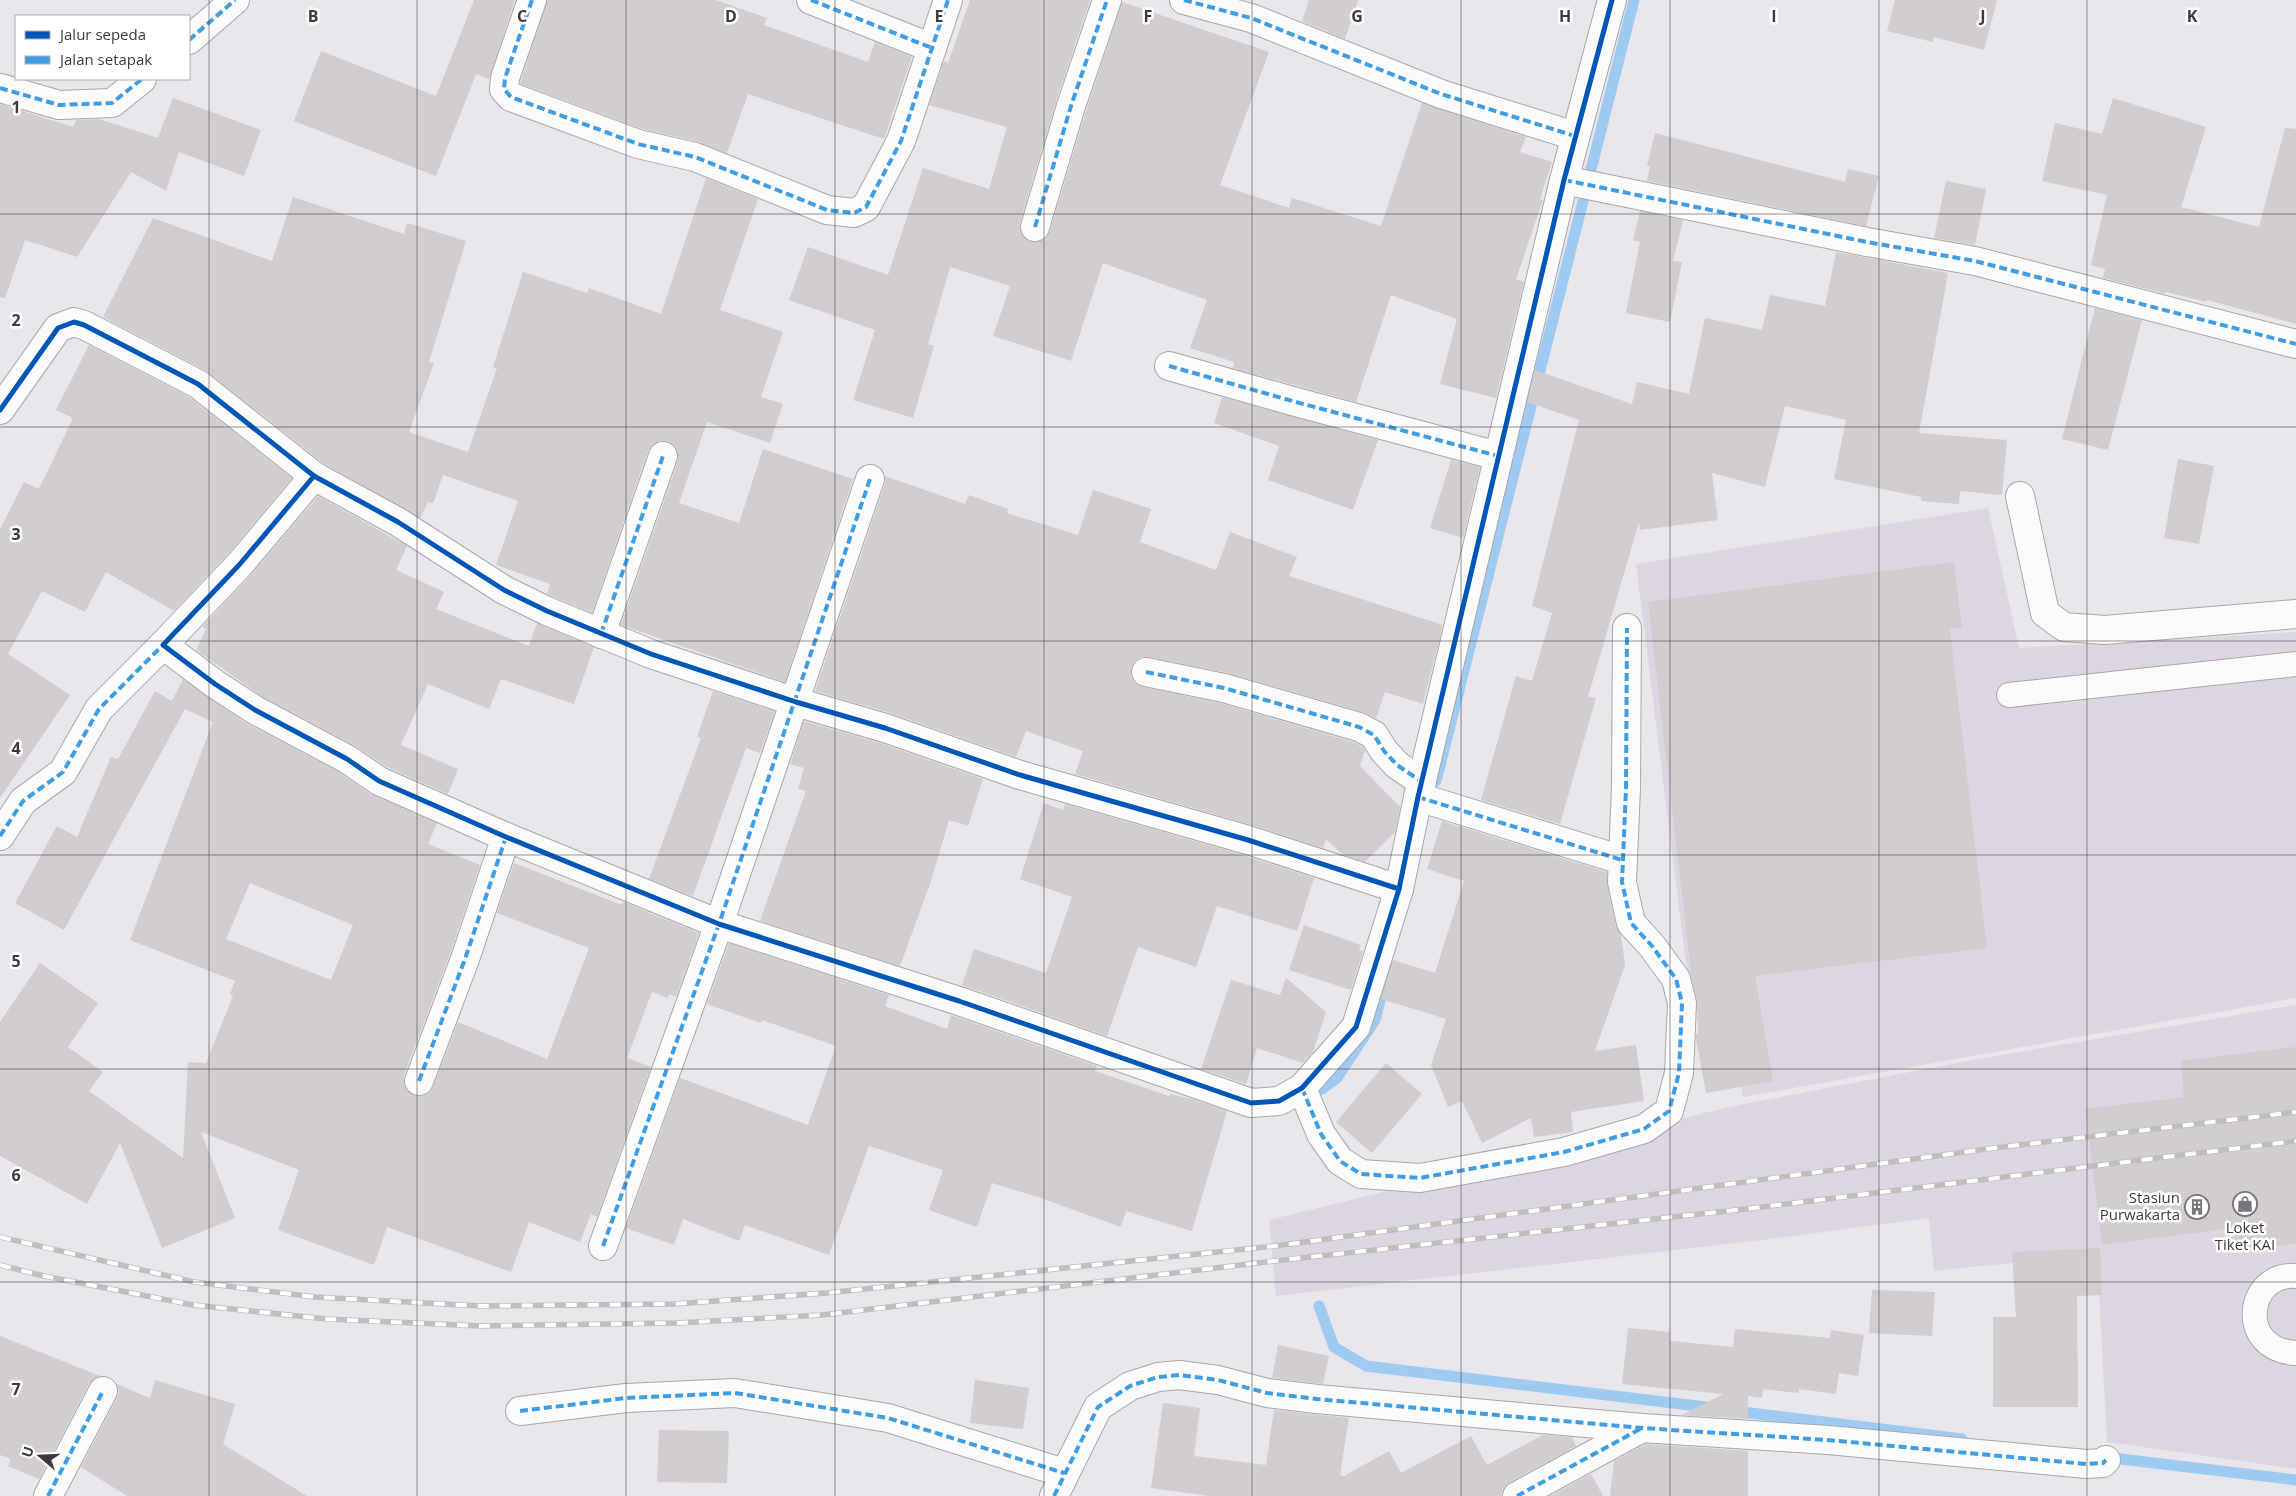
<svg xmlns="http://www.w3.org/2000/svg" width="2296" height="1496" font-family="'Open Sans',sans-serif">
<rect width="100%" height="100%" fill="#e8e5eb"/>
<g fill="#ddd6e2">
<polygon points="1988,508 2019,648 2296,632 2296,998 1743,1097 1723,990 1690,996 1636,564"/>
<polygon points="2296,1005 2296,1469 2107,1442 2097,1254 1934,1271 1929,1218 1771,1239 1276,1296 1269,1220 1729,1107 1972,1060"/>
</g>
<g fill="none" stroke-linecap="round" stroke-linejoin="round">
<g stroke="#9fcbf3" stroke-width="11">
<polyline points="1436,781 1634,0"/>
<polyline points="1322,1089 1337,1078 1375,1020 1389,966"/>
<polyline points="1319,1306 1334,1347 1366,1366 1714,1408"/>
<polyline points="1734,1411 1962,1439"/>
<polyline points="2104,1457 2296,1480"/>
</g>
</g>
<g fill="#d1cdd1" fill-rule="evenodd">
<polygon points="474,0 515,0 489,79 476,74 436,176 294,121 321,51 436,96"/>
<polygon points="547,0 716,0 767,18 764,25 868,62 875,42 912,57 884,139 748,94 727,153 699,142 642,129 520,84"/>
<polygon points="970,0 1090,0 1056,101 1020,223 1020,230 1023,237 1031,242 1039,242 1045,239 1050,231 1086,111 1122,2 1269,52 1220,185 1289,208 1292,198 1381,226 1422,103 1526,137 1520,152 1552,162 1540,199 1543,200 1516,279 1524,282 1496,398 1440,384 1457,319 1391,295 1356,402 1233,368 1234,362 1190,348 1207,300 1103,263 1071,361 993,336 1010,286 950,267 928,344 934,346 913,418 853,400 875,330 789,300 808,247 888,275 923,168 989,189 1007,127 929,105 944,61 948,63"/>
<polygon points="1309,0 1358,0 1345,39 1302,21"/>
<polygon points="1895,0 1997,0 1984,50 1934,37 1933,42 1887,31"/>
<polygon points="173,98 261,130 244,176 179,152 166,191 131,172 77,257 25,240 5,298 0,297 0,104 73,127 76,120 99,119 158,138"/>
<polygon points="2113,98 2206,127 2181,207 2259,227 2285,128 2296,129 2296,324 2207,300 2207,302 2166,292 2166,294 2103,278 2105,269 2091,265 2107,195 2042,181 2055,123 2102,134"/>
<polygon points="1655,133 1845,182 1848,169 1879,176 1866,226 1647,181 1650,167 1647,166"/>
<polygon points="706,178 758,199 720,310 783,332 761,397 783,404 770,443 707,422 679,503 739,523 763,449 853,479 785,682 621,625 678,461 678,453 675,446 669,441 660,441 652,445 648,451 592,613 547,594 550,584 496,565 518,501 443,475 433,503 428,502 420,518 323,463 205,370 103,317 153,218 272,261 293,197 404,234 407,223 466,241 429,362 434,363 409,432 468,452 497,368 493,367 523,272 587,293 589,288 661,314"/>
<polygon points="1946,181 1986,189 1975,245 1934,238"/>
<polygon points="1640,211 1683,220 1673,261 1682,262 1670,322 1626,313 1640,242 1633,240"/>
<polygon points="1836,252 1948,273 1919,433 2007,440 2002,495 1960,491 1959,504 1921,501 1921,497 1834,479 1846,420 1785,406 1765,487 1712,473 1718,520 1640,530 1639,522 1588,697 1596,698 1560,824 1481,800 1516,676 1532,681 1552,613 1532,606 1579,420 1527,402 1535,370 1632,404 1637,382 1689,394 1705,318 1762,330 1770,295 1825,306"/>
<polygon points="2095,308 2142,320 2108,450 2062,439"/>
<polygon points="89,345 189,397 292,478 228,554 174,611 106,572 85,612 42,591 8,654 70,695 0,798 0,529 24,482 39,489 73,418 56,410"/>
<polygon points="1222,397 1378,440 1353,510 1268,480 1279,446 1214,423"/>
<polygon points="2178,459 2214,466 2199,544 2164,538"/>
<polygon points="1451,460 1480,467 1463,538 1430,528"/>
<polygon points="885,476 965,504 969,495 1008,509 1007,513 1078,535 1093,490 1151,509 1140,542 1216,570 1230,532 1297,557 1289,576 1443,625 1423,704 1385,692 1376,718 1363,712 1228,673 1149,657 1141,657 1134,662 1131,668 1131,677 1136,684 1143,687 1220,703 1353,742 1363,747 1365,750 1360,766 1400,807 1395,832 1365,862 1342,854 1326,839 1323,848 1252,825 1075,774 1083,751 1026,731 1016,757 890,713 815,691 885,484"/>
<polygon points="318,496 407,546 396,570 444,592 436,609 529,646 537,623 594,647 574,704 501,679 489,709 428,684 401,745 458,769 448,794 387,767 354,745 263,697 196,650 206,629 202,627 252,574"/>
<polygon points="1954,562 1962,627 1950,629 1987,948 1755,976 1773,1081 1706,1093 1696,1039 1696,1034 1698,1034 1697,999 1692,980 1648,602"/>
<path d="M 183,679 L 246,723 L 339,772 L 370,794 L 437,823 L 428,844 L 480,865 L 450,954 L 404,1075 L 404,1084 L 407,1091 L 413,1095 L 422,1096 L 429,1093 L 433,1087 L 458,1022 L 547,1059 L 589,948 L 497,913 L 514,863 L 622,905 L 623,902 L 699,933 L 676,997 L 669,994 L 668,998 L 652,992 L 627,1058 L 651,1067 L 597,1217 L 591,1214 L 580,1242 L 529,1222 L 511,1272 L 387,1227 L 374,1265 L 278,1230 L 299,1170 L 201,1132 L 235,1218 L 162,1248 L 120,1143 L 87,1204 L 0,1156 L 0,1022 L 40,963 L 98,1003 L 68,1047 L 103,1072 L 89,1091 L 183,1158 L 188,1062 L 206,1063 L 233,996 L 230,994 L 235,981 L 130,940 L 213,722 L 185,709 L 64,930 L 15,903 L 57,826 L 77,837 L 111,757 L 118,759 L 155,691 L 172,701 ZM 250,883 L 353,925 L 331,980 L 226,939 Z"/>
<polygon points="713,691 775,711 760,753 746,748 693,896 649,879 701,738 697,737"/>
<polygon points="804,721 880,743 983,779 968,826 949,820 931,881 900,966 760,921 806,791 798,789 804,768 790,764"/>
<polygon points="1044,803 1063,810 1065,804 1243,855 1314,878 1297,931 1217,906 1196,967 1138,947 1107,1036 962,985 974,949 1046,973 1072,897 1020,879"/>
<polygon points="1442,821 1607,872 1607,885 1616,926 1621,935 1625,965 1595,1051 1636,1045 1644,1101 1571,1112 1573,1132 1534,1137 1531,1118 1482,1143 1462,1101 1448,1107 1431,1065 1446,1019 1381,999 1393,960 1435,973 1464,881 1427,869"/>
<polygon points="1304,925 1361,945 1359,950 1363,951 1351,990 1289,970"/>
<polygon points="729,943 889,995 885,1006 947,1029 951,1015 1097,1066 1095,1071 1169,1096 1170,1094 1192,1099 1227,1111 1192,1231 1126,1211 1121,1227 1038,1197 992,1183 977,1227 929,1210 943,1170 869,1146 829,1255 745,1225 739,1241 683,1219 674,1245 626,1228 680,1078 808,1125 836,1046 762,1020 761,1023 707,1004"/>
<polygon points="1286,978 1326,1012 1313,1052 1303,1063 1257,1048 1246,1084 1201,1069 1231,980 1280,995"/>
<polygon points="2296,1047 2296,1243 2235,1252 2232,1228 2102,1245 2085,1109 2184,1097 2181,1061"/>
<polygon points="1386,1063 1422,1094 1372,1153 1336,1122"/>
<polygon points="2100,1248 2102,1295 2077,1296 2078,1407 1993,1407 1993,1317 2016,1317 2012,1252"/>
<polygon points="1872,1290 1935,1292 1932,1336 1869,1333"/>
<polygon points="1628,1328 1670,1332 1670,1341 1733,1347 1735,1329 1830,1338 1831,1330 1864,1335 1858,1376 1839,1373 1836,1394 1799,1389 1799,1393 1763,1389 1762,1398 1748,1396 1748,1419 1682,1415 1723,1394 1622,1384"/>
<polygon points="0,1336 100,1376 89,1384 39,1479 8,1466 11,1459 0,1455"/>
<polygon points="1278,1345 1329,1356 1323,1384 1272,1378"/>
<polygon points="155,1380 235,1404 223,1444 307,1496 127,1496 81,1467 117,1398 119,1391 117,1384 150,1398"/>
<polygon points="975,1380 1029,1388 1023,1429 970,1423"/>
<polygon points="1163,1403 1200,1408 1194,1456 1266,1465 1274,1410 1349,1418 1340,1475 1344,1476 1389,1451 1401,1473 1471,1436 1487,1465 1543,1435 1572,1437 1576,1446 1510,1482 1503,1488 1501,1496 1209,1496 1151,1488"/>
<polygon points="659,1430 729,1431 727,1483 657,1482"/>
<polygon points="1646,1444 1748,1451 1748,1496 1610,1496 1614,1461"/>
<polygon points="1591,1474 1603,1496 1550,1496"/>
</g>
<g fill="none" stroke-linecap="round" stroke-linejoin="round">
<defs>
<g id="service">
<polyline points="2009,695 2296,664"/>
<path d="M 2296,1276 C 2246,1272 2236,1350 2296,1353"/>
</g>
<g id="minor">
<polyline points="532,0 505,78 504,89 511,97 638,144 695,157 827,210 854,213 866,207 901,141 948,0"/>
<polyline points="811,0 932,48"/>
<polyline points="1184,0 1251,18 1441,94 1575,136"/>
<polyline points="189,40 235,0"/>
<polyline points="0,88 59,105 112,103 142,79"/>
<polyline points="1564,180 1867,242 1975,261 2296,344"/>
<polyline points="1035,227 1071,106 1107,0"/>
<polyline points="1169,366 1296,402 1498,456"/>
<polyline points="0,410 58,328 74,322 84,325 198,384 314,476 398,522 504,590 547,611 651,654 796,702 885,728 1020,775 1248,840 1399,889"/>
<polyline points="314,476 240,564 163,645 215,684 255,710 347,759 379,781 506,837 719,924 959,1001 1251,1103 1279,1101 1302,1088 1356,1027 1399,889 1418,797 1564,180 1612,0"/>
<polyline points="2020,496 2045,613 2064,627 2105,630 2296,614"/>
<polyline points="601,634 663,456"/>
<polyline points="1146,672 1224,688 1359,727 1374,735 1384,751 1397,765 1422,782"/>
<polyline points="1418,797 1622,860"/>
<polyline points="0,836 23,801 63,772 99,709 163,645"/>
<polyline points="419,1081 465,959 506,837"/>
<polyline points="1302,1088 1321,1134 1340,1161 1361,1174 1420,1178 1564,1152 1644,1129 1669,1111 1679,1073 1682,1003 1676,979 1652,946 1631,923 1622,882 1626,788 1627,628"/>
<polyline points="603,1246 719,924 870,479"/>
<polyline points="520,1411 626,1398 735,1393 888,1418 1064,1473"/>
<polyline points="48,1496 103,1391"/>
<polyline points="1054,1496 1098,1407 1130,1386 1158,1377 1179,1375 1218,1380 1267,1393 1317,1399 1642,1428 1828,1440 2086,1464 2103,1463 2106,1460"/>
<polyline points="1517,1496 1642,1428"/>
</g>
</defs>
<use href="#service" stroke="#aaa8ad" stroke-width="26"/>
<use href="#minor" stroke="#aaa8ad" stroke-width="30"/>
<use href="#service" stroke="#fcfbfc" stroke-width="24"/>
<use href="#minor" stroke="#fcfbfc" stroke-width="28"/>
<defs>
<g id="rail">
<polyline points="0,1237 194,1282 315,1297 481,1306 674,1304 826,1293 1275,1246 1994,1148 2296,1112"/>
<polyline points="0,1265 44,1276 193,1305 327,1319 481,1326 677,1323 822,1315 1274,1261 1745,1209 2296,1141"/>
</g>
</defs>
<use href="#rail" stroke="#bfbfc0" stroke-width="5.5"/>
<use href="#rail" stroke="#fff" stroke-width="4" stroke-dasharray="11" stroke-linecap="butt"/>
<g stroke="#3f9ee3" stroke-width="4" stroke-dasharray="8 4" stroke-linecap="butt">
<polyline points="532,0 505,78 504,89 511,97 638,144 695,157 827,210 854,213 866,207 901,141 948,0"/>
<polyline points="811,0 932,48"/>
<polyline points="1184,0 1251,18 1441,94 1575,136"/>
<polyline points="189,40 235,0"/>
<polyline points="0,88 59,105 112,103 142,79"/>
<polyline points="1564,180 1867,242 1975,261 2296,344"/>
<polyline points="1035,227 1071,106 1107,0"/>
<polyline points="1169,366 1296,402 1498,456"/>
<polyline points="601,634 663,456"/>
<polyline points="1146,672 1224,688 1359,727 1374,735 1384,751 1397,765 1422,782"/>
<polyline points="1418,797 1622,860"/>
<polyline points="0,836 23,801 63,772 99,709 163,645"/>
<polyline points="419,1081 465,959 506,837"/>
<polyline points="1302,1088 1321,1134 1340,1161 1361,1174 1420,1178 1564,1152 1644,1129 1669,1111 1679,1073 1682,1003 1676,979 1652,946 1631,923 1622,882 1626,788 1627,628"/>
<polyline points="603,1246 719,924 870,479"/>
<polyline points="520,1411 626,1398 735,1393 888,1418 1064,1473"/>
<polyline points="48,1496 103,1391"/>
<polyline points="1054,1496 1098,1407 1130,1386 1158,1377 1179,1375 1218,1380 1267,1393 1317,1399 1642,1428 1828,1440 2086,1464 2103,1463 2106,1460"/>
<polyline points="1517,1496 1642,1428"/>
</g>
<defs>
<g id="cycleway">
<polyline points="0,410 58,328 74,322 84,325 198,384 314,476 398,522 504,590 547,611 651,654 796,702 885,728 1020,775 1248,840 1399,889"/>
<polyline points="314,476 240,564 163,645 215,684 255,710 347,759 379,781 506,837 719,924 959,1001 1251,1103 1279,1101 1302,1088 1356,1027 1399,889 1418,797 1564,180 1612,0"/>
</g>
</defs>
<use href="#cycleway" stroke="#fff" stroke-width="8"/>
<use href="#cycleway" stroke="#0057b8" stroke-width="5"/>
</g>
<path fill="none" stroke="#3d3a3f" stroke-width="1" stroke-opacity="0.55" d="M 209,0 L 209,1496M 417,0 L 417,1496M 626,0 L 626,1496M 835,0 L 835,1496M 1044,0 L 1044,1496M 1252,0 L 1252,1496M 1461,0 L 1461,1496M 1670,0 L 1670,1496M 1879,0 L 1879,1496M 2087,0 L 2087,1496M 0,214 L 2296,214M 0,427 L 2296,427M 0,641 L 2296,641M 0,855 L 2296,855M 0,1069 L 2296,1069M 0,1282 L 2296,1282"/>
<defs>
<symbol id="shop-ring" viewBox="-11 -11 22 22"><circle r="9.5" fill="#fff" stroke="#79767b" stroke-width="1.5"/><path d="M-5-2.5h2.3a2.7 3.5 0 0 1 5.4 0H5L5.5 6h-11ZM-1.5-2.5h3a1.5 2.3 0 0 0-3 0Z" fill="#79767b"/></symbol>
<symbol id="building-ring" viewBox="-11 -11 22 22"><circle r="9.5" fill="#fff" stroke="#79767b" stroke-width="1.5"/><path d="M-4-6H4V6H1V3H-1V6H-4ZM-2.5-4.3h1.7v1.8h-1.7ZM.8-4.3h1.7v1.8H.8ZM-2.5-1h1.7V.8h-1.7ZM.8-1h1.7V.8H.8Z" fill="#79767b"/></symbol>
</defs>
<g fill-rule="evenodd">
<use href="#shop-ring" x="2231" y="1190" width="28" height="28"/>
<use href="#building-ring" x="2183" y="1193" width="28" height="28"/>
</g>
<g text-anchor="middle" stroke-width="5" stroke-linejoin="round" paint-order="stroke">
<g font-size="15" fill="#3d3a3f" stroke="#fff" text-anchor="end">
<text x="2180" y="1203">Stasiun<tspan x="2180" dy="17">Purwakarta</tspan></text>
<text x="2245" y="1233" text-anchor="middle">Loket<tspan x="2245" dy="17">Tiket KAI</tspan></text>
</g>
</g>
<g font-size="16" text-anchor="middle" font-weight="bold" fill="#3d3a3f" stroke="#fff" stroke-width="5" stroke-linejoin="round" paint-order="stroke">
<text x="313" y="22">B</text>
<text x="522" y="22">C</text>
<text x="731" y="22">D</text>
<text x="939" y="22">E</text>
<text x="1148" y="22">F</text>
<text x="1357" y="22">G</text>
<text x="1565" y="22">H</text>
<text x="1774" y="22">I</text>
<text x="1983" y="22">J</text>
<text x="2192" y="22">K</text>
<text x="16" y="113">1</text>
<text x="16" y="326">2</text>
<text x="16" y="540">3</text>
<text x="16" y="754">4</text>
<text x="16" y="967">5</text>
<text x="16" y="1181">6</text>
<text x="16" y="1395">7</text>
</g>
<rect x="15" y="15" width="175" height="65" fill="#ffffff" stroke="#b1b0b2"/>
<rect x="25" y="31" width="25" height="8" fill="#0057b8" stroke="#b1b0b2"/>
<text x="60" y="40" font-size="15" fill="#3d3a3f">Jalur sepeda</text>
<rect x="25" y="56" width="25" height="8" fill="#3f9ee3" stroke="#b1b0b2"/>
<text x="60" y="65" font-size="15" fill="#3d3a3f">Jalan setapak</text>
<g transform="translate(40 1456) rotate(289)" stroke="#ffffff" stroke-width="4" paint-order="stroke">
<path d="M0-4L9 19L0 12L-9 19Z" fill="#3d3a3f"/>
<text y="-8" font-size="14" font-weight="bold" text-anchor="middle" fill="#3d3a3f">U</text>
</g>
</svg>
